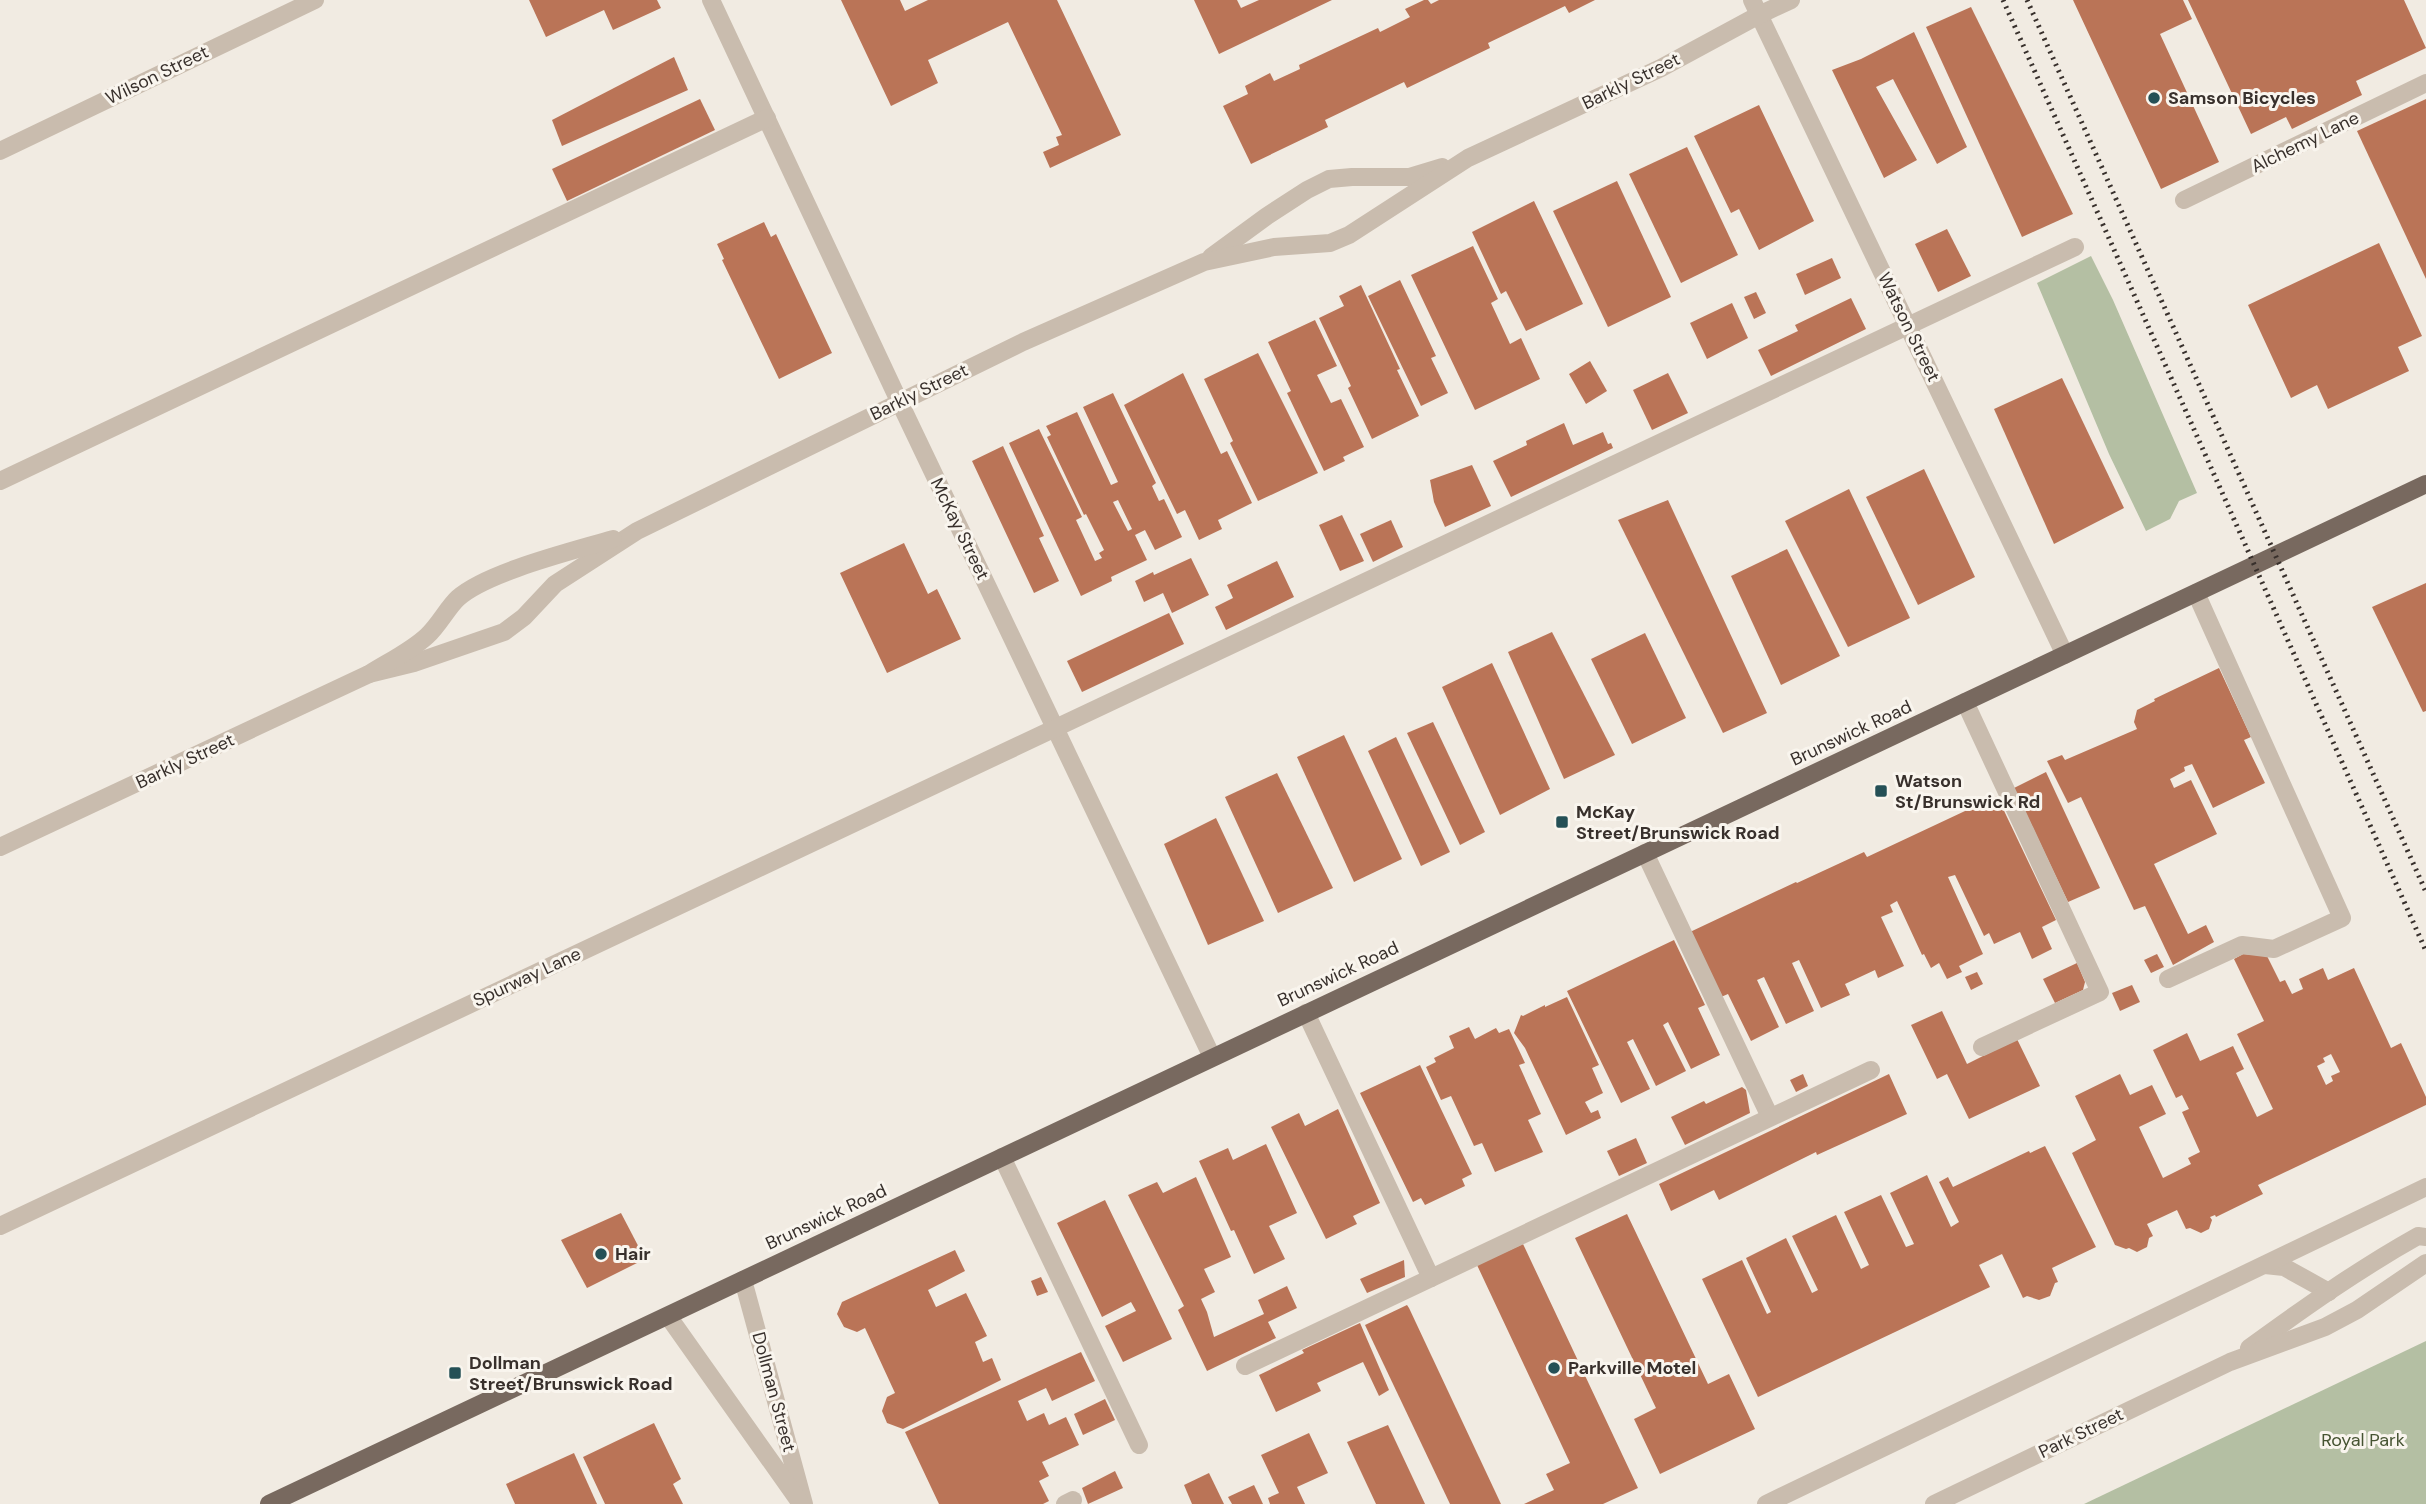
<svg xmlns="http://www.w3.org/2000/svg" width="2426" height="1504" font-family="'DM Sans',sans-serif">
<rect width="100%" height="100%" fill="#f1ebe2"/>
<g fill="#b4bfa3">
<polygon points="2091,256 2113,300 2197,493 2179,501 2170,519 2146,531 2109,454 2037,283"/>
<polygon points="2426,1341 2426,1504 2084,1504"/>
</g>
<g fill="#ba7457" fill-rule="evenodd">
<polygon points="529,0 657,0 661,8 613,30 604,10 546,37"/>
<polygon points="841,0 900,0 905,11 928,0 1057,0 1121,135 1050,168 1043,152 1059,145 1056,137 1062,135 1008,22 928,60 938,83 891,106"/>
<polygon points="1194,0 1237,0 1241,8 1259,0 1332,0 1219,54"/>
<polygon points="1424,0 1428,0 1431,4 1439,0 1595,0 1569,13 1565,6 1488,43 1490,48 1407,88 1404,82 1325,120 1328,127 1251,164 1223,106 1248,94 1245,86 1270,73 1274,81 1300,69 1299,65 1378,28 1380,32 1410,17 1405,9"/>
<polygon points="2073,0 2183,0 2192,19 2160,34 2219,162 2161,189"/>
<polygon points="2188,0 2404,0 2426,48 2356,81 2362,95 2292,129 2286,117 2251,134"/>
<polygon points="1971,7 2073,214 2022,237 1926,27"/>
<polygon points="1914,32 1967,147 1937,164 1893,79 1876,87 1917,160 1884,178 1832,70 1861,59"/>
<polygon points="674,57 688,90 562,146 552,120"/>
<polygon points="700,99 715,130 567,201 552,169"/>
<polygon points="2426,99 2426,279 2357,131"/>
<polygon points="1759,105 1814,221 1759,250 1739,209 1731,213 1694,136"/>
<polygon points="1687,147 1738,255 1681,283 1629,174"/>
<polygon points="1617,181 1671,297 1608,327 1553,211"/>
<polygon points="1534,201 1583,304 1526,331 1506,291 1501,294 1472,232"/>
<polygon points="764,222 771,237 776,234 832,353 779,379 722,260 724,259 717,244"/>
<polygon points="1947,229 1971,276 1938,292 1915,244"/>
<polygon points="2379,243 2422,336 2398,347 2409,371 2328,409 2317,385 2291,398 2248,305"/>
<polygon points="1473,246 1498,299 1491,303 1510,344 1521,338 1540,379 1475,410 1411,275"/>
<polygon points="1832,258 1841,278 1805,295 1796,274"/>
<polygon points="1400,280 1436,356 1431,358 1448,393 1421,406 1368,296"/>
<polygon points="1361,285 1400,369 1397,370 1419,416 1372,439 1348,388 1351,386 1319,318 1344,306 1339,296"/>
<polygon points="1756,292 1766,313 1754,319 1744,297"/>
<polygon points="1851,298 1866,329 1771,376 1758,350 1798,331 1795,325"/>
<polygon points="1732,303 1748,338 1707,359 1690,323"/>
<polygon points="1315,320 1337,366 1317,375 1331,403 1341,399 1364,447 1343,457 1345,461 1324,471 1287,393 1291,391 1268,342"/>
<polygon points="1258,353 1318,473 1258,501 1230,443 1233,441 1204,379"/>
<polygon points="1590,361 1607,391 1586,404 1569,374"/>
<polygon points="1183,373 1221,454 1227,451 1252,503 1218,520 1222,529 1199,540 1185,510 1177,514 1124,405"/>
<polygon points="1668,373 1688,413 1652,430 1633,390"/>
<polygon points="2062,378 2124,508 2054,544 1994,409"/>
<path d="M 1113,393 L 1156,483 L 1152,486 L 1159,501 L 1164,499 L 1182,537 L 1155,550 L 1145,530 L 1135,535 L 1147,560 L 1111,577 L 1112,581 L 1081,596 L 1009,443 L 1039,429 L 1082,517 L 1076,520 L 1095,561 L 1102,558 L 1099,553 L 1104,550 L 1086,514 L 1084,515 L 1047,437 L 1051,435 L 1046,426 L 1077,412 L 1111,485 L 1118,482 L 1083,407 ZM 1118,500 L 1132,529 L 1128,531 L 1113,502 Z"/>
<polygon points="1564,423 1573,445 1603,432 1608,444 1611,443 1613,448 1511,497 1493,461 1527,445 1526,441"/>
<polygon points="1003,446 1044,536 1039,538 1059,581 1034,593 972,461"/>
<polygon points="1472,465 1491,506 1445,527 1434,502 1430,480"/>
<polygon points="1924,469 1975,577 1918,605 1866,497"/>
<polygon points="1849,489 1910,618 1848,647 1785,521"/>
<polygon points="1668,500 1767,713 1723,733 1618,520"/>
<polygon points="1342,515 1364,561 1340,571 1319,525"/>
<polygon points="1391,520 1403,547 1373,562 1360,534"/>
<polygon points="904,543 928,594 937,589 961,639 887,673 840,573"/>
<polygon points="1787,549 1840,656 1781,685 1731,576"/>
<polygon points="1191,558 1209,595 1172,613 1163,593 1144,602 1135,581 1153,572 1154,575"/>
<polygon points="1277,561 1294,597 1226,630 1215,607 1233,598 1227,585"/>
<polygon points="2426,583 2426,711 2423,712 2372,607"/>
<polygon points="1169,613 1184,644 1082,692 1067,661"/>
<polygon points="1552,632 1615,755 1564,779 1508,652"/>
<polygon points="1645,633 1686,718 1632,744 1591,659"/>
<polygon points="1492,663 1550,789 1500,815 1442,687"/>
<polygon points="2219,668 2251,737 2244,740 2265,783 2213,808 2192,764 2184,767 2185,771 2170,779 2174,788 2191,780 2217,834 2154,864 2188,934 2206,925 2214,942 2173,965 2145,906 2134,910 2081,797 2068,803 2047,761 2062,755 2065,760 2137,729 2134,722 2137,710 2155,701 2154,699"/>
<polygon points="1433,722 1485,832 1460,845 1407,733"/>
<polygon points="1344,735 1402,859 1354,882 1297,757"/>
<polygon points="1396,737 1450,852 1421,866 1368,751"/>
<polygon points="2046,772 2100,888 2068,902 2014,788"/>
<polygon points="1277,773 1333,888 1278,913 1225,797"/>
<polygon points="1997,796 2056,920 2042,927 2052,949 2032,959 2020,932 1994,944 1989,933 1984,936 1955,875 1948,877 1983,954 1959,966 1962,972 1947,979 1939,963 1931,968 1924,954 1922,955 1897,901 1890,905 1893,912 1881,917 1904,966 1878,978 1875,970 1845,984 1850,995 1821,1008 1799,960 1792,963 1814,1011 1786,1024 1764,977 1757,980 1779,1027 1751,1041 1728,994 1721,997 1690,932 1796,882 1797,883 1864,852 1867,857"/>
<polygon points="1216,818 1264,921 1208,945 1164,844"/>
<polygon points="1674,940 1705,1005 1698,1008 1720,1055 1691,1069 1668,1022 1663,1025 1686,1071 1656,1086 1633,1039 1627,1042 1650,1089 1621,1103 1567,991"/>
<polygon points="2157,954 2164,967 2151,973 2144,960"/>
<path d="M 2243,954 L 2267,956 L 2280,982 L 2285,980 L 2292,994 L 2303,989 L 2299,979 L 2323,968 L 2328,980 L 2354,968 L 2391,1048 L 2401,1043 L 2426,1097 L 2426,1105 L 2258,1185 L 2263,1194 L 2216,1217 L 2215,1215 L 2210,1217 L 2212,1220 L 2209,1229 L 2201,1233 L 2190,1228 L 2186,1229 L 2177,1210 L 2147,1224 L 2153,1236 L 2149,1238 L 2147,1247 L 2137,1252 L 2129,1248 L 2126,1249 L 2115,1245 L 2072,1153 L 2096,1140 L 2075,1096 L 2120,1074 L 2130,1095 L 2152,1085 L 2166,1114 L 2139,1127 L 2163,1178 L 2191,1164 L 2188,1158 L 2200,1152 L 2182,1112 L 2189,1109 L 2182,1095 L 2176,1098 L 2153,1050 L 2187,1033 L 2200,1061 L 2233,1046 L 2244,1069 L 2236,1073 L 2257,1117 L 2273,1109 L 2237,1034 L 2264,1021 L 2234,959 ZM 2331,1054 L 2340,1072 L 2331,1076 L 2333,1081 L 2326,1085 L 2317,1066 L 2325,1062 L 2323,1058 Z"/>
<polygon points="2077,963 2085,982 2083,990 2055,1003 2043,979"/>
<polygon points="1977,972 1983,984 1971,990 1965,977"/>
<polygon points="2132,985 2140,1002 2120,1011 2112,993"/>
<polygon points="1567,997 1599,1065 1592,1068 1603,1093 1585,1102 1591,1113 1598,1110 1601,1118 1566,1135 1525,1048 1514,1033 1521,1015 1523,1016 1545,1005 1545,1007"/>
<polygon points="1942,1011 1967,1064 2017,1039 2040,1086 1969,1119 1947,1074 1937,1079 1911,1025"/>
<polygon points="1469,1027 1475,1039 1496,1028 1499,1033 1509,1029 1525,1063 1519,1065 1541,1114 1528,1120 1543,1152 1495,1172 1482,1143 1474,1146 1451,1096 1441,1100 1426,1067 1436,1062 1434,1058 1454,1048 1449,1036"/>
<polygon points="1420,1065 1472,1174 1462,1179 1465,1186 1425,1205 1421,1198 1413,1202 1360,1093"/>
<polygon points="1803,1074 1808,1086 1796,1092 1790,1080"/>
<polygon points="1889,1074 1907,1114 1817,1155 1816,1152 1719,1200 1714,1190 1671,1211 1659,1184"/>
<polygon points="1742,1087 1746,1090 1750,1113 1685,1145 1671,1117 1704,1101 1706,1104"/>
<polygon points="1338,1109 1380,1203 1353,1216 1357,1224 1326,1239 1271,1127 1299,1113 1305,1126"/>
<polygon points="1636,1138 1647,1163 1619,1176 1607,1151"/>
<polygon points="1266,1144 1297,1213 1269,1226 1285,1259 1254,1274 1234,1230 1231,1231 1199,1161 1228,1148 1233,1160"/>
<polygon points="2045,1146 2096,1247 2052,1268 2058,1282 2055,1283 2050,1296 2039,1300 2027,1296 2023,1298 2002,1254 1979,1265 1990,1287 1758,1397 1702,1279 1742,1260 1767,1314 1771,1312 1746,1258 1786,1238 1812,1293 1818,1290 1792,1236 1836,1215 1861,1269 1869,1265 1844,1212 1881,1195 1906,1247 1914,1244 1890,1193 1927,1175 1951,1227 1959,1222 1939,1182 1948,1177 1953,1187 2029,1151 2030,1153"/>
<polygon points="1196,1177 1231,1257 1204,1269 1215,1292 1201,1299 1207,1312 1214,1337 1264,1314 1258,1300 1287,1286 1297,1308 1268,1322 1276,1338 1207,1371 1178,1310 1184,1306 1128,1195 1157,1182 1163,1193"/>
<polygon points="1105,1200 1172,1339 1123,1362 1105,1326 1136,1311 1131,1302 1102,1317 1057,1223"/>
<polygon points="621,1213 645,1259 587,1288 561,1240"/>
<polygon points="1627,1214 1708,1384 1729,1374 1755,1429 1660,1474 1634,1419 1656,1408 1575,1238"/>
<polygon points="1523,1244 1638,1488 1603,1504 1524,1504 1554,1490 1546,1474 1570,1463 1477,1265"/>
<polygon points="955,1250 965,1271 928,1290 936,1307 966,1293 987,1336 975,1342 983,1362 992,1358 1001,1380 903,1429 887,1423 882,1411 887,1397 895,1393 865,1328 857,1332 844,1327 837,1314 842,1302"/>
<polygon points="1404,1260 1405,1277 1367,1293 1360,1279"/>
<polygon points="1041,1277 1048,1292 1037,1296 1031,1281"/>
<polygon points="1407,1305 1409,1308 1501,1504 1450,1504 1365,1325"/>
<polygon points="1360,1323 1389,1390 1379,1396 1363,1362 1317,1383 1321,1391 1276,1412 1259,1375 1304,1353 1302,1350"/>
<polygon points="1081,1352 1095,1381 1052,1401 1046,1388 1018,1401 1027,1421 1044,1413 1049,1425 1066,1417 1079,1445 1042,1462 1049,1476 1039,1481 1049,1501 1043,1504 939,1504 905,1432"/>
<polygon points="1105,1399 1115,1420 1083,1435 1074,1414"/>
<polygon points="654,1423 681,1479 673,1484 683,1504 605,1504 583,1457"/>
<polygon points="1388,1425 1425,1504 1376,1504 1347,1442"/>
<polygon points="1309,1433 1328,1473 1297,1487 1305,1504 1270,1504 1268,1498 1279,1493 1261,1455"/>
<polygon points="574,1453 597,1504 515,1504 506,1484"/>
<polygon points="1115,1471 1123,1488 1088,1504 1082,1488"/>
<polygon points="1209,1473 1224,1504 1192,1504 1184,1485"/>
<polygon points="1254,1485 1263,1504 1232,1504 1228,1497"/>
</g>
<g fill="none" stroke-linecap="round" stroke-linejoin="round">
<g stroke="#c9bcae" stroke-width="18">
<polyline points="711,0 899,401 1212,1057"/>
<polyline points="1752,0 2065,655"/>
<polyline points="0,151 315,0"/>
<polyline points="2184,200 2426,83"/>
<polyline points="1211,257 1267,216 1307,190 1329,179 1352,177 1409,177 1442,167"/>
<polyline points="0,481 767,118"/>
<polyline points="369,674 414,663 504,632 524,617 555,584 637,531 1023,342 1204,262 1274,247 1330,243 1349,235 1468,158 1661,68 1759,15 1791,0"/>
<polyline points="1965,702 2100,992 1982,1047"/>
<path d="M 0,847 L 369,674 C 388,662 411,651 427,636 C 439,625 448,607 458,598 C 487,572 573,551 613,539"/>
<polyline points="1645,853 1770,1117"/>
<polyline points="2168,979 2242,945 2274,949 2342,918 2196,593"/>
<polyline points="1306,1013 1431,1278"/>
<polyline points="1002,1157 1139,1445"/>
<polyline points="0,1226 2075,247"/>
<polyline points="2265,1265 2284,1267 2329,1292"/>
<polyline points="743,1280 804,1504"/>
<polyline points="668,1316 799,1501"/>
<path d="M 2249,1348 C 2304,1308 2359,1269 2418,1236 L 2426,1237"/>
<polyline points="1245,1366 1871,1070"/>
<polyline points="1065,1504 1073,1500"/>
<polyline points="1766,1504 2426,1187"/>
<polyline points="1934,1504 2230,1362 2325,1327 2357,1310 2426,1263"/>
</g>
<polyline stroke="#78695f" stroke-width="18" points="269,1504 2426,484"/>
<g stroke="#38302c" stroke-width="5" stroke-dasharray="2 5" stroke-linecap="butt">
<polyline points="2003,0 2426,951"/>
<polyline points="2027,0 2426,892"/>
</g>
</g>
<g fill="#255056" stroke="#f9f5ee" stroke-width="2.5">
<circle cx="2154" cy="98" r="7"/>
<rect x="1874" y="784" width="14" height="14" rx="3.5"/>
<rect x="1555" y="815" width="14" height="14" rx="3.5"/>
<circle cx="601" cy="1254" r="7"/>
<circle cx="1554" cy="1368" r="7"/>
<rect x="448" y="1366" width="14" height="14" rx="3.5"/>
</g>
<g text-anchor="middle" stroke-width="6" stroke-linejoin="round" paint-order="stroke">
<g font-size="18" fill="#38302c" stroke="#f9f5ee">
<text transform="translate(157 75) rotate(-26)" y="6">Wilson Street</text>
<text transform="translate(1631 81) rotate(-26)" y="6">Barkly Street</text>
<text transform="translate(2305 142) rotate(-26)" y="6">Alchemy Lane</text>
<text transform="translate(1909 327) rotate(64)" y="6">Watson Street</text>
<text transform="translate(919 392) rotate(-26)" y="6">Barkly Street</text>
<text transform="translate(960 529) rotate(64)" y="6">McKay Street</text>
<text transform="translate(1851 733) rotate(-25)" y="6">Brunswick Road</text>
<text transform="translate(185 761) rotate(-25)" y="6">Barkly Street</text>
<text transform="translate(1338 974) rotate(-25)" y="6">Brunswick Road</text>
<text transform="translate(527 977) rotate(-25)" y="6">Spurway Lane</text>
<text transform="translate(826 1217) rotate(-25)" y="6">Brunswick Road</text>
<text transform="translate(774 1392) rotate(75)" y="6">Dollman Street</text>
<text transform="translate(2081 1433) rotate(-26)" y="6">Park Street</text>
</g>
<g font-size="18" font-weight="bold" fill="#38302c" stroke="#f9f5ee" text-anchor="start">
<text x="2168" y="104">Samson Bicycles</text>
<text x="1895" y="787">Watson<tspan x="1895" dy="21">St/Brunswick Rd</tspan></text>
<text x="1576" y="818">McKay<tspan x="1576" dy="21">Street/Brunswick Road</tspan></text>
<text x="615" y="1260">Hair</text>
<text x="469" y="1369">Dollman<tspan x="469" dy="21">Street/Brunswick Road</tspan></text>
<text x="1568" y="1374">Parkville Motel</text>
</g>
<g font-size="18" fill="#465432" stroke="#f9f5ee">
<text x="2363" y="1446">Royal Park</text>
</g>
</g>
</svg>
